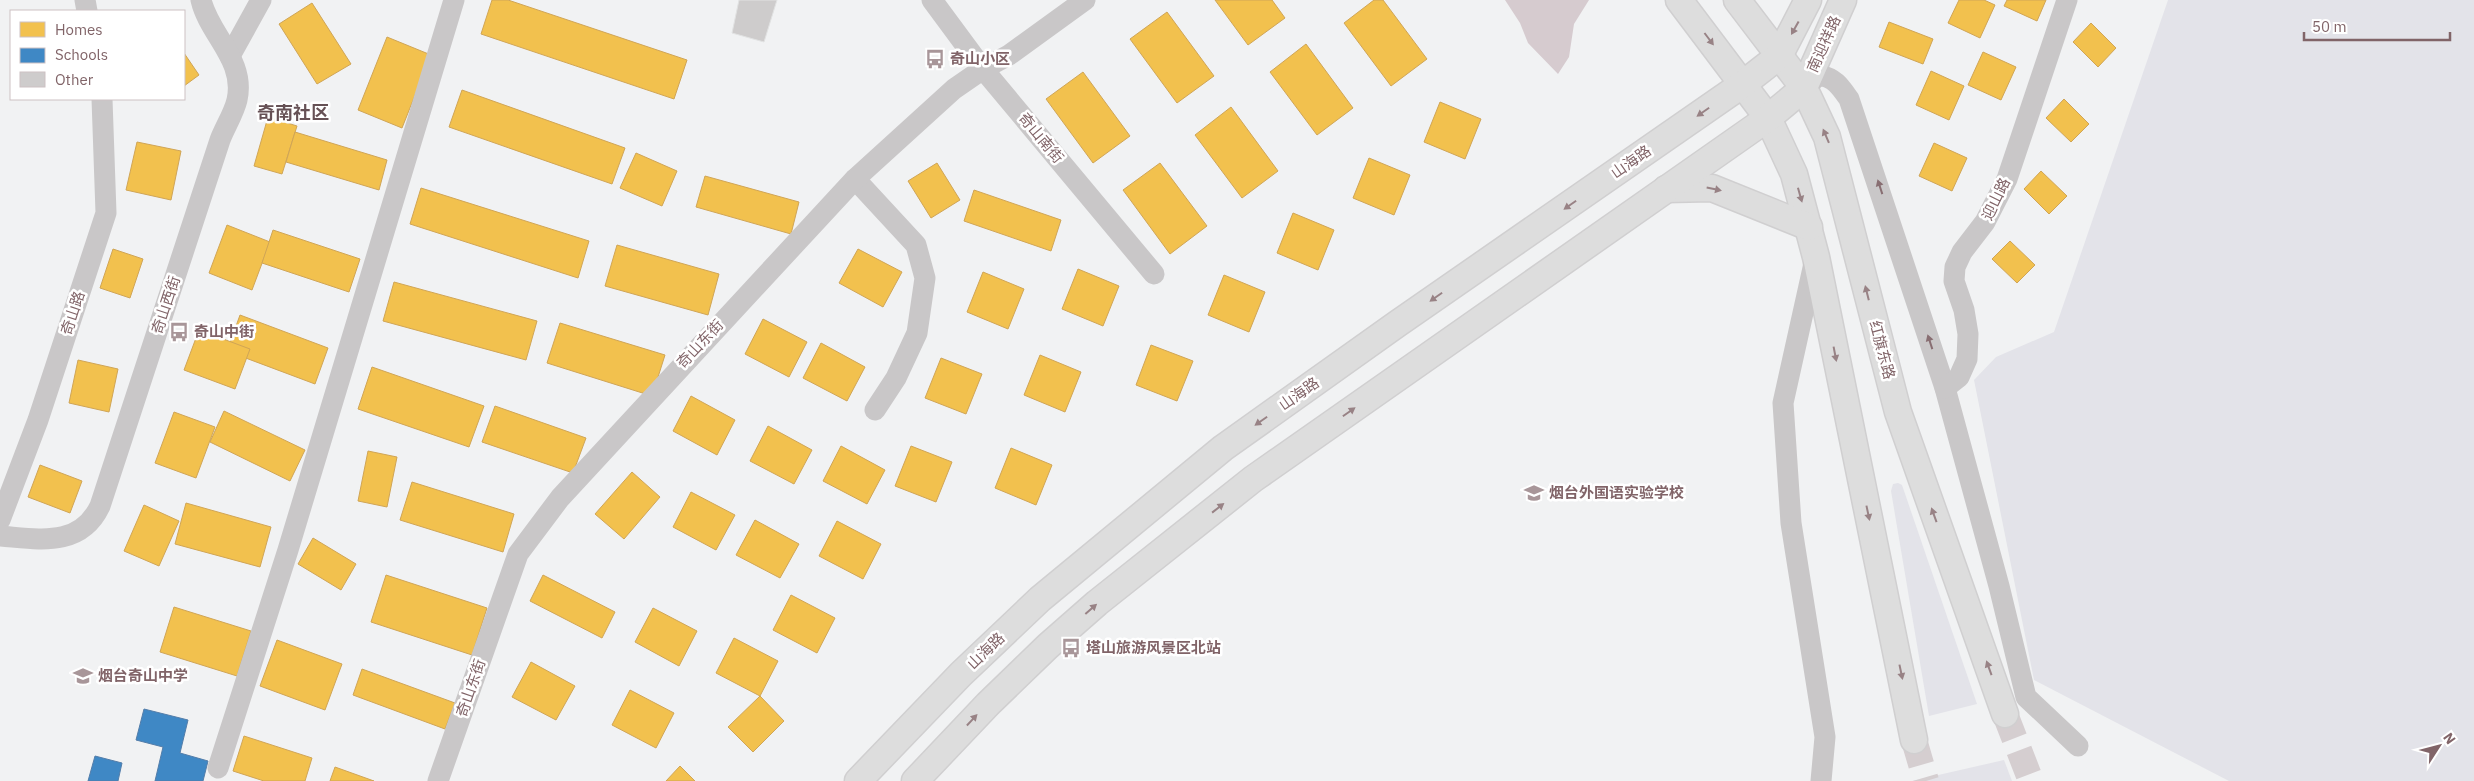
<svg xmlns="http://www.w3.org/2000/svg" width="2474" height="781" font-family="'IBM Plex Sans','Noto Sans SC',sans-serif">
<rect width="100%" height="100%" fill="#f1f2f3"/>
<g fill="#e3e3e9">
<polygon points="2168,0 2474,0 2474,781 2229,781 2034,680 1974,380 1996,357 2054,332"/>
<polygon points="1898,483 1902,485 1977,704 1929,716 1891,491 1893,484"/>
<polygon points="2004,760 2012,781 1912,781"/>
</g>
<polygon fill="#d6cbcf" points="1505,0 1589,0 1574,24 1569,57 1558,74 1528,43 1520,23"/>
<g fill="#f2c14e" stroke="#d0a556">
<polygon points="492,0 508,0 687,60 674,99 481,34"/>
<polygon points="1215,0 1272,0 1285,18 1248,45"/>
<polygon points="1374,0 1383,0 1427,59 1391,86 1344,23"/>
<polygon points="1959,0 1984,0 1995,5 1980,38 1948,23"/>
<polygon points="2007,0 2046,0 2037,21 2004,6"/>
<polygon points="312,3 351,64 317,84 279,24"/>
<polygon points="1167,12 1214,76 1177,103 1130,39"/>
<polygon points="1889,22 1933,39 1923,64 1879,47"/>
<polygon points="2091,23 2116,48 2098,67 2073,42"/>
<polygon points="387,37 431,55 402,128 358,110"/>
<polygon points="1306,44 1353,108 1317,135 1270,72"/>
<polygon points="1983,52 2016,67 2001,100 1968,85"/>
<polygon points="184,53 199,75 184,86"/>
<polygon points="1931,71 1964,86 1949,120 1916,105"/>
<polygon points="1083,72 1130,136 1093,163 1046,99"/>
<polygon points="462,90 625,148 612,184 449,127"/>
<polygon points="2064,99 2089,124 2071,142 2046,118"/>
<polygon points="1440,102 1481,119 1465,159 1424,142"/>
<polygon points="1231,107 1278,171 1242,198 1195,135"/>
<polygon points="268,117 297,126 282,174 254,166"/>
<polygon points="295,132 387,160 379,190 286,162"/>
<polygon points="137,142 181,151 171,200 126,190"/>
<polygon points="1934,143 1967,158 1952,191 1919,176"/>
<polygon points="636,153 677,171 662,206 620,188"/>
<polygon points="1369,158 1410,175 1394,215 1353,198"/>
<polygon points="937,163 960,200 931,218 908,181"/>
<polygon points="1160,163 1207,226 1170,254 1123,190"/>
<polygon points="2041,171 2067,196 2049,214 2024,189"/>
<polygon points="705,176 799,202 791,234 696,207"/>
<polygon points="421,188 589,241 578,278 410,224"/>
<polygon points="974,190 1061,220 1051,251 964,221"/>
<polygon points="1293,213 1334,230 1318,270 1277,253"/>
<polygon points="227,225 270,242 252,290 209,273"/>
<polygon points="273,230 360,259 349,292 262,263"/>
<polygon points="2010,241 2035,265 2017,283 1992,259"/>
<polygon points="617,245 719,274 708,315 605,286"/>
<polygon points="113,249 143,259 130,298 100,288"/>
<polygon points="858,249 902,272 883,307 839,283"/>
<polygon points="1078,269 1119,286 1103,326 1062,309"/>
<polygon points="983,272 1024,289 1008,329 967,312"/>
<polygon points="1224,275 1265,292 1249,332 1208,315"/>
<polygon points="394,282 537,321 526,360 383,321"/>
<polygon points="240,315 328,348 315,384 227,351"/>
<polygon points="763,319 807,342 789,377 745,354"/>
<polygon points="560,323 665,355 652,396 547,363"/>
<polygon points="199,330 250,349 235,389 184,370"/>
<polygon points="821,343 865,367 847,401 803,378"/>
<polygon points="1151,345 1193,361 1177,401 1136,385"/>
<polygon points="1040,355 1081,372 1065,412 1024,395"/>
<polygon points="941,358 982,374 966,414 925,398"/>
<polygon points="78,360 118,369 109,412 69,403"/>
<polygon points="372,367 484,406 469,447 358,409"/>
<polygon points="691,396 735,420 717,455 673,431"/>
<polygon points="495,406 586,438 573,473 482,442"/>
<polygon points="224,411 305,450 290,481 210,442"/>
<polygon points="174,412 215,427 196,478 155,463"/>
<polygon points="768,426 812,450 794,484 750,461"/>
<polygon points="841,446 885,470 867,504 823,481"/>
<polygon points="911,446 952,462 936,502 895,486"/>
<polygon points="1011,448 1052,465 1036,505 995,488"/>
<polygon points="368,451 397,457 387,507 358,501"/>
<polygon points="40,465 82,481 70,513 28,497"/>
<polygon points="632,472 660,497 624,539 595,514"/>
<polygon points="412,482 514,514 503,552 400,520"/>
<polygon points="691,492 735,515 716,550 673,527"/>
<polygon points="186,503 271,527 260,567 175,544"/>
<polygon points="144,505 179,521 159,566 124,551"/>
<polygon points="755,520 799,544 780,578 736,555"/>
<polygon points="837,521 881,544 863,579 819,556"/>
<polygon points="313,538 356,564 341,590 298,564"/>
<polygon points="386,575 487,608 472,655 371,622"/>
<polygon points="543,575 615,612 602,638 530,601"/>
<polygon points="791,595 835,618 817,653 773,630"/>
<polygon points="174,607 251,631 237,676 160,652"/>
<polygon points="653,608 697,631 679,666 635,642"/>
<polygon points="734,638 778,661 760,696 716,673"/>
<polygon points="277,640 342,664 325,710 260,686"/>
<polygon points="531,662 575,686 556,720 512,697"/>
<polygon points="362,669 455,703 445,729 353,695"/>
<polygon points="630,690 674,713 656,748 612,725"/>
<polygon points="760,696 784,721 753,752 728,727"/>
<polygon points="244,736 312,758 305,781 264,781 233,771"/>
<polygon points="680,766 695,781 666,781"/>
<polygon points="335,767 374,781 330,781"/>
</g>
<g fill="#3f88c5" stroke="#537da9">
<polygon points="144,709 188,720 180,753 208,761 203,781 155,781 163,747 136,740"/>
<polygon points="95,756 122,763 118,781 88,781"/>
</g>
<polygon fill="#cecccc" stroke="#e1e2e2" points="739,0 777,0 764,42 732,33"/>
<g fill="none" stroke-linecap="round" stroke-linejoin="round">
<g stroke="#d5ced0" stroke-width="26" stroke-dasharray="26 13" stroke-linecap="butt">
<polyline points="2005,714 2031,781"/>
<polyline points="1914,740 1926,781"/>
</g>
<defs>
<g id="major">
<polyline points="1679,0 1768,118 1794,174 1816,257 1914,740"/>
<polyline points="1737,0 1804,88 1827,137 1898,412 2005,714"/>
<polyline points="1666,189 1712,188 1809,227"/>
<polyline points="858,781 961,674 1040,599 1223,448 1397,324 1743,84 1779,56 1808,0"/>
<polyline points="915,781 988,704 1048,646 1097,603 1253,479 1768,118 1804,88 1843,0"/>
</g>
</defs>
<use href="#major" stroke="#d0cfd0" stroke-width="29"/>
<g stroke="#c9c7c8" stroke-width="21">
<polyline points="85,0 87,11"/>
<polyline points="932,0 983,69 1154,274"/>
<polyline points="230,56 261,0"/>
<path d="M 1804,88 L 1819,75 C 1835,78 1840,86 1849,99 L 1945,388 L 1999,586 L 2026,697 L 2078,746"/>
<polyline points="855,179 916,245 925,278 917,333 896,378 875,410"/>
<polyline points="1815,259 1783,403 1791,523 1825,737 1821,781"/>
<polyline points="1945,388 1959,377 1967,359 1968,334 1964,310 1954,281 1955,267 1962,252 1985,222 2007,179 2067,0"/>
<polyline points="0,520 38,420 106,213 102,99"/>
<path d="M 0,536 C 39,539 80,548 100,506 L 220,140 C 225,127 234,113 237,100 C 246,60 209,35 201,0"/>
<polyline points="218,768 288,550 454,0"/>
<polyline points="438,781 518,554 560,498 855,179 954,89 983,69 1009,55 1085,0"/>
</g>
<use href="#major" stroke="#ddd" stroke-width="26"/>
</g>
<defs><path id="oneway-solid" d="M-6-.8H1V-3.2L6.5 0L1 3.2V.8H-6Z" transform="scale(1.25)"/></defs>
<g fill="#988285">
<use href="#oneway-solid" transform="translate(1795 28) rotate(119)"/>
<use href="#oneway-solid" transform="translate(1709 39) rotate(53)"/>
<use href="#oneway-solid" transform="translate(1703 112) rotate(145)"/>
<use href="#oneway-solid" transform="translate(1826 136) rotate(-113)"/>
<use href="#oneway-solid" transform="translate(1714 189) rotate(12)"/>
<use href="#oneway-solid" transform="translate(1800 195) rotate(74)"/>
<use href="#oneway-solid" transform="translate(1570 205) rotate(145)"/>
<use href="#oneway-solid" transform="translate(1867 293) rotate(-104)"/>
<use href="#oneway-solid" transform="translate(1436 297) rotate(145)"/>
<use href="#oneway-solid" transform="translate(1835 354) rotate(79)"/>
<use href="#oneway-solid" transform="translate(1349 412) rotate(-35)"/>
<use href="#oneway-solid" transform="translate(1261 421) rotate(145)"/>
<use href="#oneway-solid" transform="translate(1218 508) rotate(-38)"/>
<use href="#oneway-solid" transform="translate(1868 513) rotate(78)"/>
<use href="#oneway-solid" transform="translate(1934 515) rotate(-110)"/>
<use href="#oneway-solid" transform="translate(1091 609) rotate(-41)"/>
<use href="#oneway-solid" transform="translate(1989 668) rotate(-110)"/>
<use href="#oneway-solid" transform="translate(1901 672) rotate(78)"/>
<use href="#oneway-solid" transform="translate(972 720) rotate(-47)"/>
</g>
<g fill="#886e72">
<use href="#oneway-solid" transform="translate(1880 187) rotate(-108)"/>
<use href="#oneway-solid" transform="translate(1930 342) rotate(-108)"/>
</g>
<defs>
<symbol id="bus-bare" viewBox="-9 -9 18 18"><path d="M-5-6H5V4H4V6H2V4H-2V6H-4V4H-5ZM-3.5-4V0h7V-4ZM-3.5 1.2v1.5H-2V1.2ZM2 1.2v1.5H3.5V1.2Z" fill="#a89699" stroke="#fff" stroke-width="2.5" paint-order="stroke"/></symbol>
<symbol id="school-bare" viewBox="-9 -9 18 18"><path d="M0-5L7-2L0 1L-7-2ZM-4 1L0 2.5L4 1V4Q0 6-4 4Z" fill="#a89699" stroke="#fff" stroke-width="2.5" paint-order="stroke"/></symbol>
</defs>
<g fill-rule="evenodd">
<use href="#bus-bare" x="921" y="45" width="28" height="28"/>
<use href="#bus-bare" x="165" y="318" width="28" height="28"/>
<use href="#school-bare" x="1520" y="479" width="28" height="28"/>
<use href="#bus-bare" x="1057" y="634" width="28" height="28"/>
<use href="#school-bare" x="69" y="662" width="28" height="28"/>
</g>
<g text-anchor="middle" stroke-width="5" stroke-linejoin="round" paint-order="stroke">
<g font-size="15" fill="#816468" stroke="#fff">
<text transform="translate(1824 44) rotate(-66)" y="5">南迎祥路</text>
<text transform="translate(1041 138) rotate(50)" y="5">奇山南街</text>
<text transform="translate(1631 162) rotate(-35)" y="5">山海路</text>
<text transform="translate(1996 199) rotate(-64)" y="5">迎山路</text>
<text transform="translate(166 305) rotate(-72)" y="5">奇山西街</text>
<text transform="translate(73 313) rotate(-72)" y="5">奇山路</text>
<text transform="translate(700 344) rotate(-47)" y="5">奇山东街</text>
<text transform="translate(1882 350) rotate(75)" y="5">红旗东路</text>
<text transform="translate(1299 394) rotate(-35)" y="5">山海路</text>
<text transform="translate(986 651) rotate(-44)" y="5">山海路</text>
<text transform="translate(471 688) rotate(-71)" y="5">奇山东街</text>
</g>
<g font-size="15" font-weight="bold" fill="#816468" stroke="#fff" text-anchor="start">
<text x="950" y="64">奇山小区</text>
<text x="194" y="337">奇山中街</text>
<text x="1549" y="498">烟台外国语实验学校</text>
<text x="1086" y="653">塔山旅游风景区北站</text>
<text x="98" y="681">烟台奇山中学</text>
</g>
<g font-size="18" font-weight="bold" fill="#665155" stroke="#fff">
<text x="293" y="119">奇南社区</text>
</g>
</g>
<rect x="10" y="10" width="175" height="90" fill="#ffffff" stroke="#cdc1c3"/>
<rect x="20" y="22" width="25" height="15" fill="#f2c14e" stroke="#cdc1c3"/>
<text x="55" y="35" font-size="15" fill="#816468">Homes</text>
<rect x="20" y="48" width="25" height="15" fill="#3f88c5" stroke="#cdc1c3"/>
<text x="55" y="60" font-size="15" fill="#816468">Schools</text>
<rect x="20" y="72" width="25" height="15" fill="#cecccc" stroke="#cdc1c3"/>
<text x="55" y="85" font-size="15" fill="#816468">Other</text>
<g transform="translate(2439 746) rotate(54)" stroke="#ffffff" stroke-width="4" paint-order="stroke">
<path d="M0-4L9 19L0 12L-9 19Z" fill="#816468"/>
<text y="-8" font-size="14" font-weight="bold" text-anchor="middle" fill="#816468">N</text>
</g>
<path d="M2304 32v8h146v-8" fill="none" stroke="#816468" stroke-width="2.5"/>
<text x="2312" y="32" font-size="15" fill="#816468" stroke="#ffffff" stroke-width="4" paint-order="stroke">50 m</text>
</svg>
